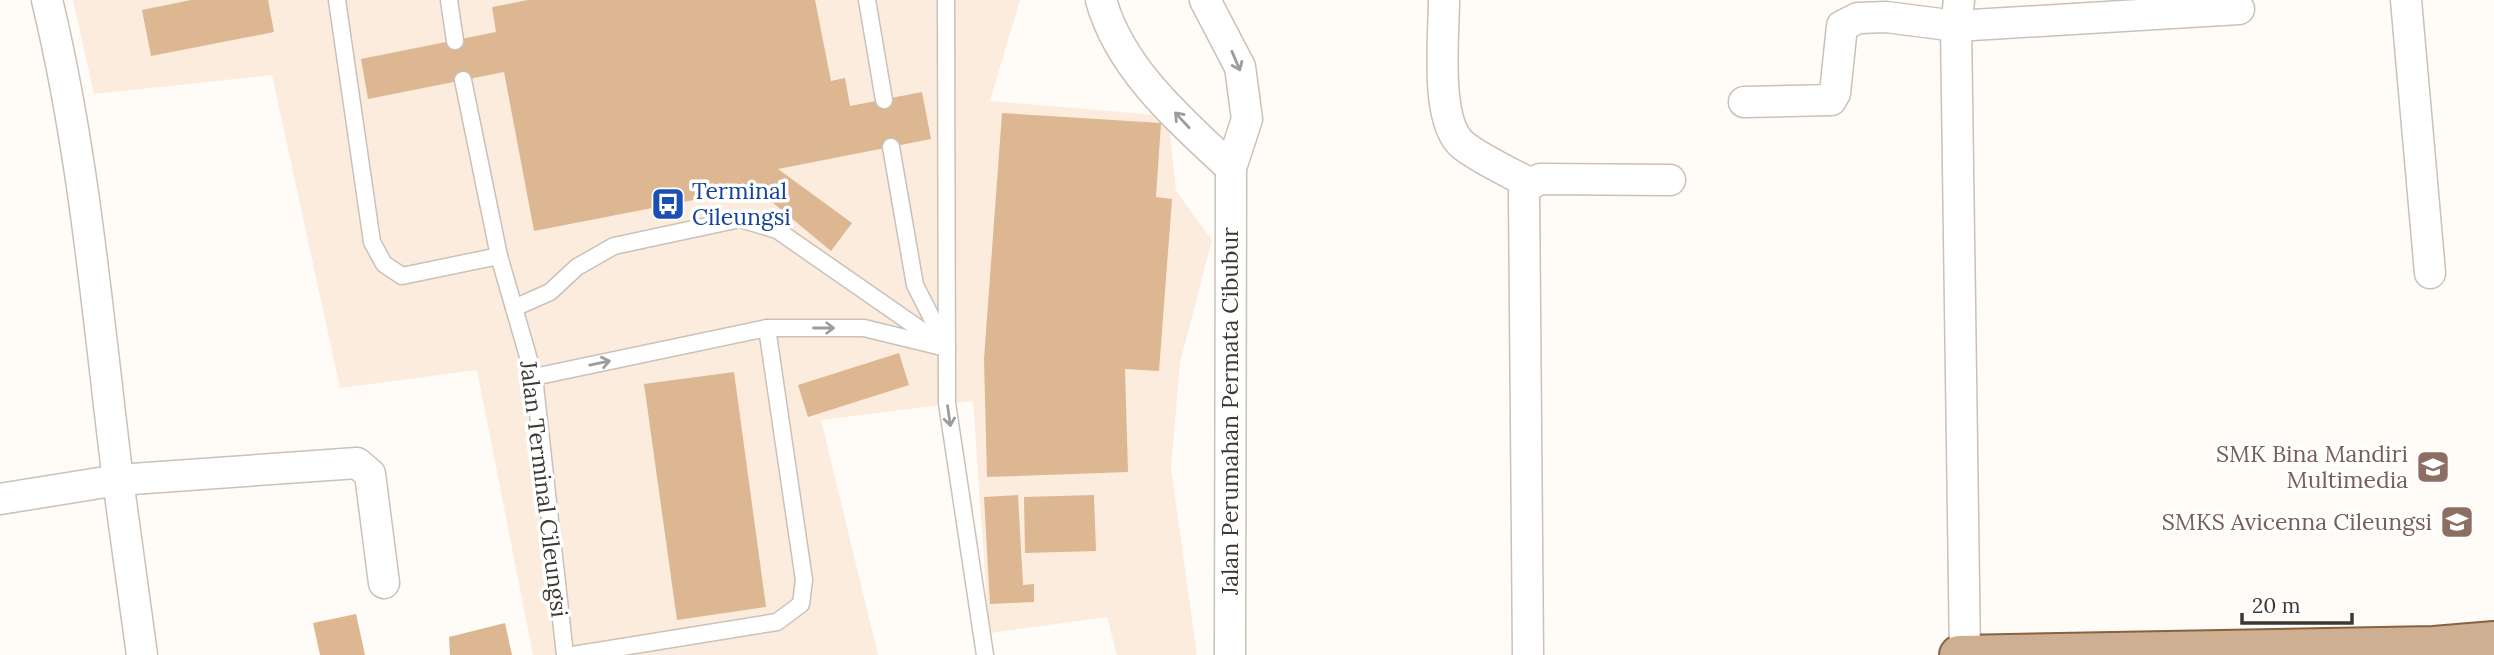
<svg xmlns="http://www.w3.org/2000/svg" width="2494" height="655" font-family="Lora,serif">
<rect width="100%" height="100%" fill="#fffbf7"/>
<polygon fill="#fcecdd" points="73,0 1020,0 990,101 1168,116 1176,191 1212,240 1180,363 1171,468 1197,655 1117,655 1107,617 989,633 973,401 821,420 878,655 533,655 477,370 340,388 272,75 94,94"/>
<g fill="#ddb692">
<polygon points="191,0 268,0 274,32 151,56 142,10"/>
<polygon points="528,0 815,0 831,81 845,78 850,106 922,92 931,139 778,169 852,223 831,251 755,188 534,231 504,72 368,99 361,59 496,32 492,7"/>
<polygon points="1002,113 1161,123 1156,197 1172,199 1159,371 1125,369 1128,472 987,477 984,359"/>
<polygon points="899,353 909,385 808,417 798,385"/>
<polygon points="734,372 766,607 677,620 644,384"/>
<polygon points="1018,495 1023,585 1034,584 1034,602 990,604 984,497"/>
<polygon points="1094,495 1096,551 1025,553 1024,497"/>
<polygon points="356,614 365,655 320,655 313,623"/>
<polygon points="505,623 512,655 450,655 449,637"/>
</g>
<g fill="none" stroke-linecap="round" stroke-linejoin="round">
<defs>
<g id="service">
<polyline points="337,0 372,242 384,264 402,276 499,256"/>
<polyline points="449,0 455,41"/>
<polyline points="867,0 884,100"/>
<polyline points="946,0 947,403 985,655"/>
<polyline points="463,80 499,256 534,377 565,655"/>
<polyline points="891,147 915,285 946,346"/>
<polyline points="514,308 550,292 577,267 614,246 740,219 777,230 947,348"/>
<polyline points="534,377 767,328 864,328 938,346"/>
<polyline points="573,655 777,622 801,604 804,580 767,328"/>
</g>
<g id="minor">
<path d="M 47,0 C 85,157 98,320 118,480 L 357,463 L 370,474 L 384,583"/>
<path d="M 1101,0 C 1120,69 1180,120 1231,168"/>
<polyline points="1205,0 1240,67 1247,119 1231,168 1230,655"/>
<path d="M 1444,0 C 1444,36 1434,124 1464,146 C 1484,161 1509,172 1531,184"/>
<polyline points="1959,0 1956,26 1965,655"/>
<polyline points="2406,0 2430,273"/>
<polyline points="1744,102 1831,100 1835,93 1842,26 1858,18 1886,17 1956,26 2239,9"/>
<polyline points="0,499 118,480 142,655"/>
<polyline points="1528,655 1524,193 1525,187 1540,179 1670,180"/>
</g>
<polyline id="primary" points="1959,655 2434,646 2494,641"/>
</defs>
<use href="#service" stroke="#cac1b8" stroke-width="19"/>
<use href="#minor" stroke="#cac1b8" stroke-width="33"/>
<use href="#primary" stroke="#876240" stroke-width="42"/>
<use href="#service" stroke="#fff" stroke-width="16"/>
<use href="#minor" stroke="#fff" stroke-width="30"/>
<use href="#primary" stroke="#cfaf91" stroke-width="38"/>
</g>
<defs><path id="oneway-shaft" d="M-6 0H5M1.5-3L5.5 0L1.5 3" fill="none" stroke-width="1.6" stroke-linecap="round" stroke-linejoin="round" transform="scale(1.75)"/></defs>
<g stroke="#9e9c9a">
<use href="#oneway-shaft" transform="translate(1236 61) rotate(67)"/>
<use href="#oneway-shaft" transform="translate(1182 120) rotate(-133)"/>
<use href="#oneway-shaft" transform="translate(824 328)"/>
<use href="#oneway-shaft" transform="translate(600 363) rotate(-12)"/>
<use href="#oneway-shaft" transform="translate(949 416) rotate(82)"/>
</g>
<defs>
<symbol id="bus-square" viewBox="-11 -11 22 22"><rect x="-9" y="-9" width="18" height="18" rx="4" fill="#1a4fb4" stroke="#fff"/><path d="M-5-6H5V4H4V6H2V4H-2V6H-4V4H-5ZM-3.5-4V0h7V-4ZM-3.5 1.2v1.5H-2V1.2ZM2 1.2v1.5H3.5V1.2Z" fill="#fff"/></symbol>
<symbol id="school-square" viewBox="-11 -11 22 22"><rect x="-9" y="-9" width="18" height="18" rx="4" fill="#8d6e63" stroke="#fff"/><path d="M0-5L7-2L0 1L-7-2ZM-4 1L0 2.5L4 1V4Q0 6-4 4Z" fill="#fff"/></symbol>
</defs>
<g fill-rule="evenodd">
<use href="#bus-square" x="649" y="185" width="38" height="38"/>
<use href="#school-square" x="2414" y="448" width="38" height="38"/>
<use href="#school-square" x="2438" y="503" width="38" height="38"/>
</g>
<g text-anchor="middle" stroke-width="7" stroke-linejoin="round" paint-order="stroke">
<g font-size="23" fill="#164399" stroke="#fff" text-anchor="start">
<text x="692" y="199">Terminal<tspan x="692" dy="26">Cileungsi</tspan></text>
</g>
<g font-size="23" fill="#3c3834" stroke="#fff">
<text transform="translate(1230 411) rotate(-90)" y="8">Jalan Perumahan Permata Cibubur</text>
<text transform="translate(544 489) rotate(83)" y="8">Jalan Terminal Cileungsi</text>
</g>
<g font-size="23" fill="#785e54" stroke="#fff" text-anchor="end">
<text x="2408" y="462">SMK Bina Mandiri<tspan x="2408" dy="26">Multimedia</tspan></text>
<text x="2432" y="530">SMKS Avicenna Cileungsi</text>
</g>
</g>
<path d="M2242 613v10h110v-10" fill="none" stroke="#3c3834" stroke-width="3.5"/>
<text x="2252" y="613" font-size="21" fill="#3c3834" stroke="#ffffff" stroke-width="5" paint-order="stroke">20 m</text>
</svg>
